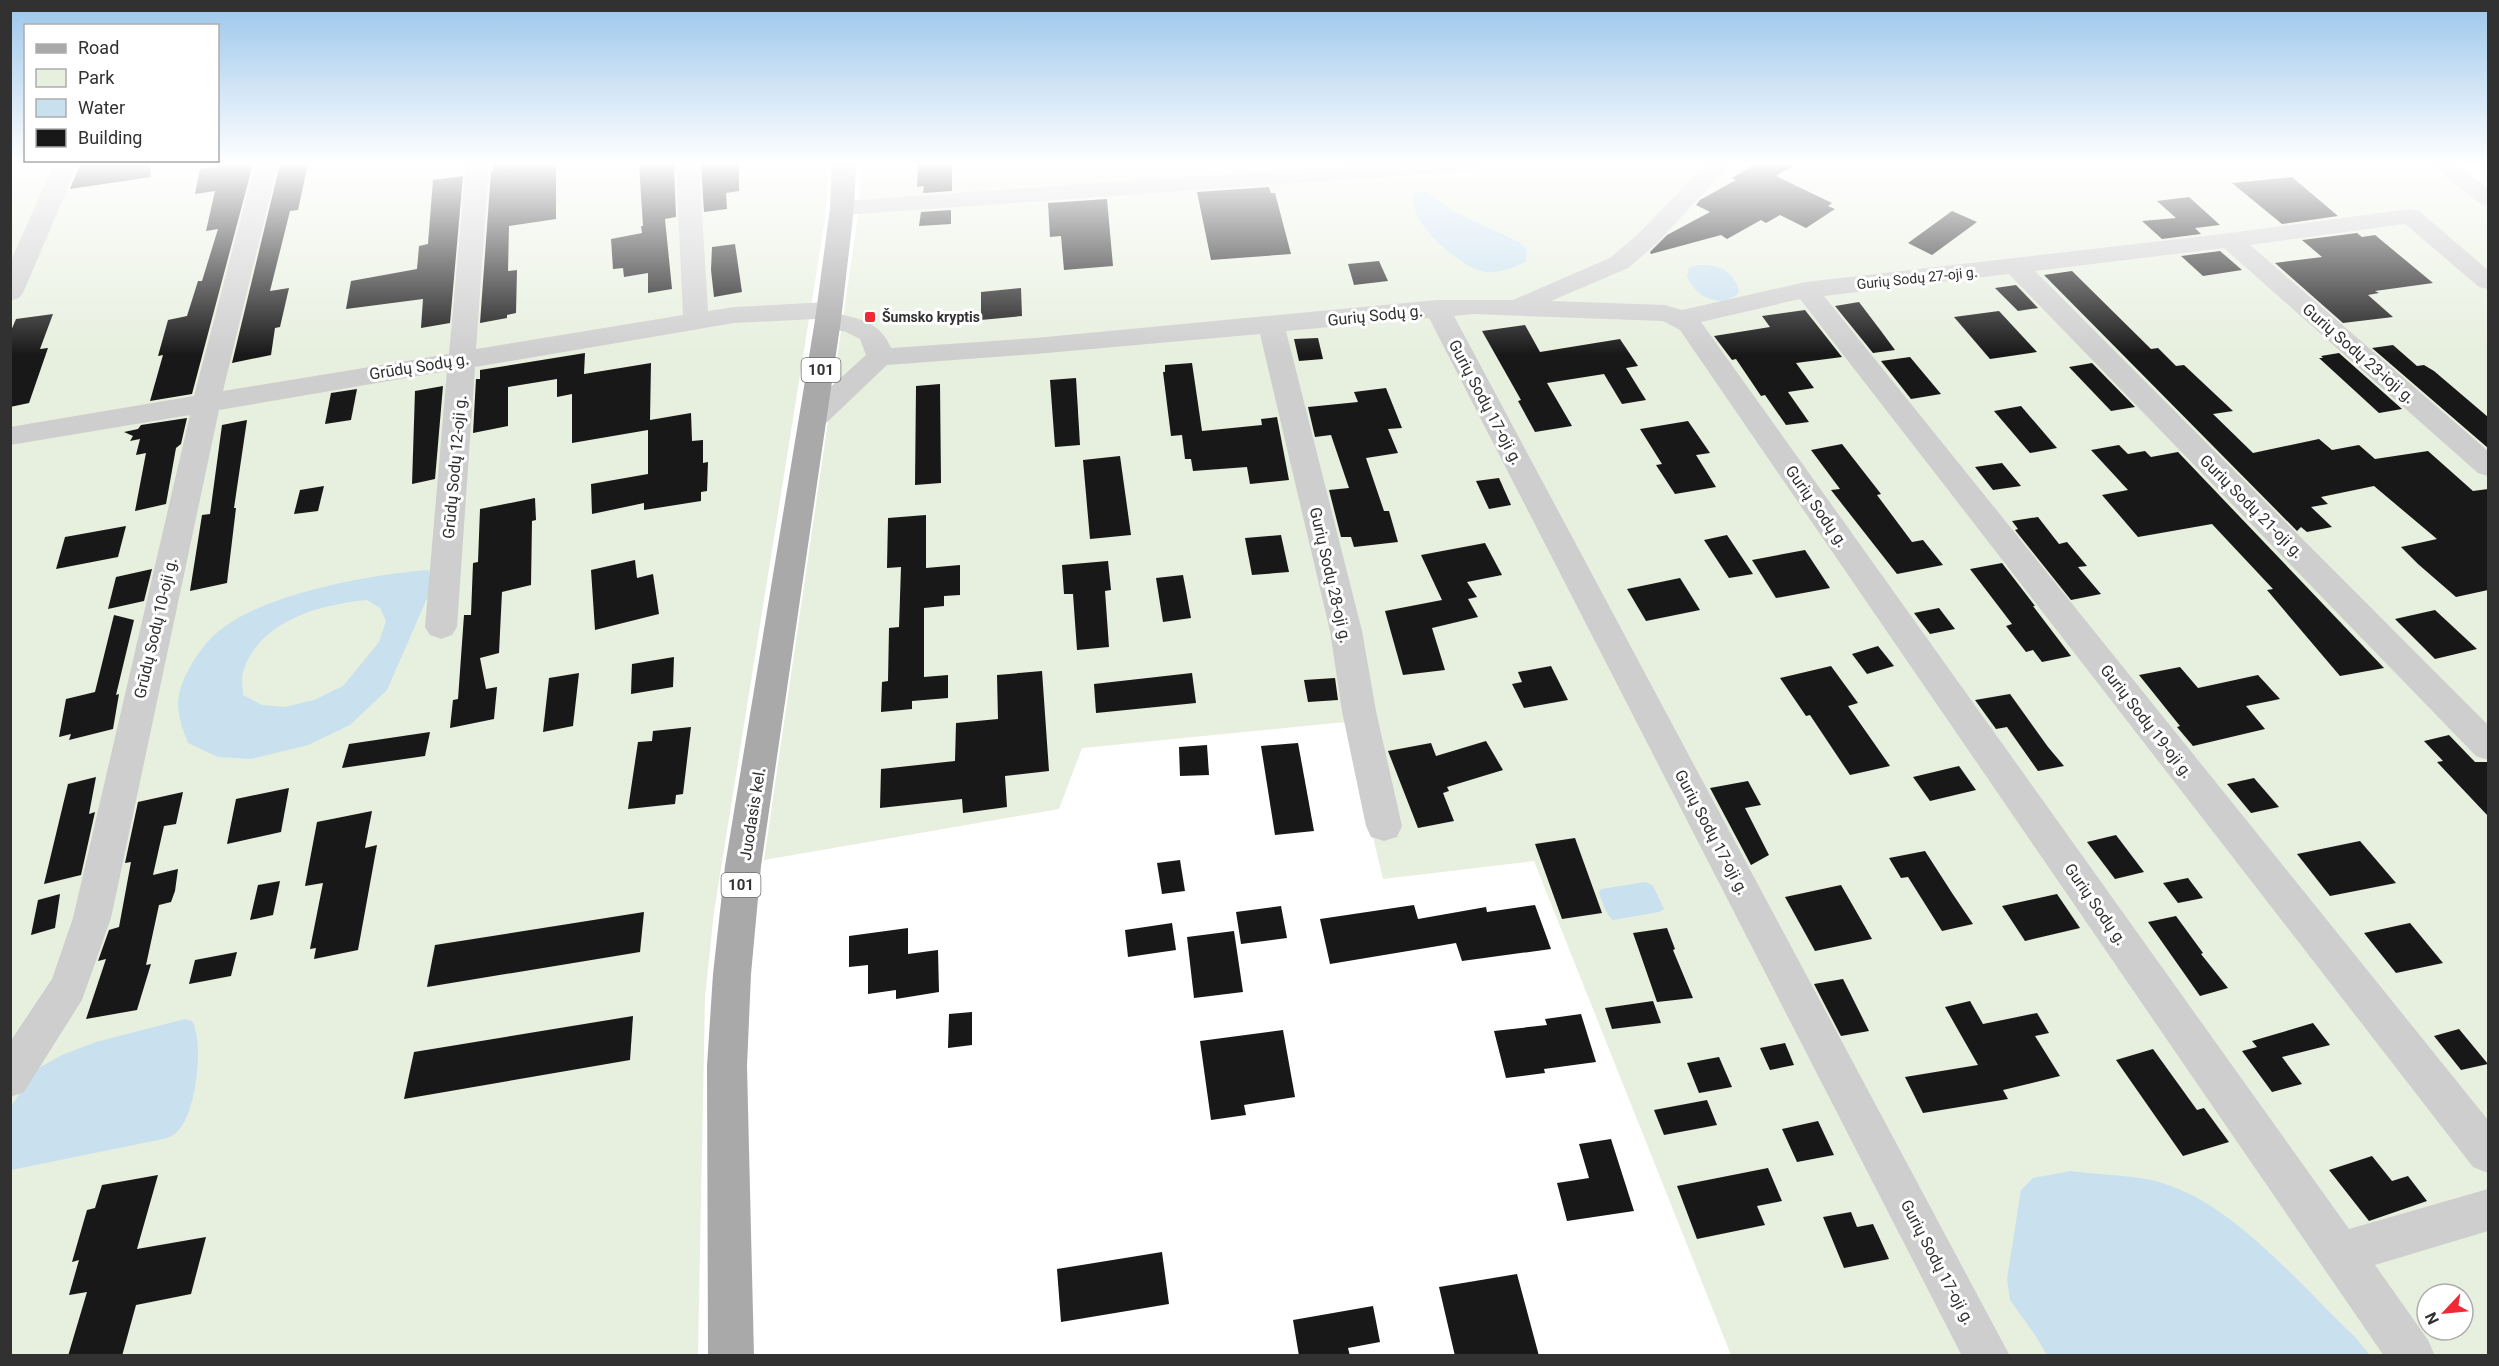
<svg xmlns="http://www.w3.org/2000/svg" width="2499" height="1366" font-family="Roboto,sans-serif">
<rect width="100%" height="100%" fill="#fff"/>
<g fill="#e7efde" fill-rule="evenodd">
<polygon points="10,164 828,164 826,213 714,912 705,997 698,1355 11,1355"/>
<path d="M 861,164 L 2435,164 L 2488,206 L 2488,1355 L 1731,1355 L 1534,861 L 1383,879 L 1346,722 L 1082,748 L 1059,809 L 764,860 L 858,215 ZM 2427,1294 L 2463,1294 L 2463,1330 L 2427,1330 Z"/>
</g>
<g fill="#c9e0ef" fill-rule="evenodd">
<path d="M 1416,192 L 1427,192 L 1452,211 L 1519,242 L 1527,250 L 1526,262 C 1512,268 1496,275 1481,271 C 1460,265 1424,234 1416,213 C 1414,207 1414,200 1412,194 Z"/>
<path d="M 1698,265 C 1719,264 1732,270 1739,290 L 1737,295 L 1724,301 C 1707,301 1693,292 1687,276 L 1689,268 Z"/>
<path d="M 429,570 L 432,587 L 387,690 L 350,725 L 308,745 L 251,759 L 218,757 L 188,743 C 183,730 178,717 178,703 C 179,691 183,679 189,669 C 198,652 209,638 224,627 C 270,593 372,574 429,570 ZM 367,600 L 380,608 L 386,621 L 379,642 L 343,686 L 314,700 L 285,707 L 262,705 L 243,695 C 243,688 241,678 243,672 C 258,621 321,604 367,600 Z"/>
<path d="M 1646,882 L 1653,886 L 1664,909 L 1659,912 L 1613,920 C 1605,913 1603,903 1599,893 L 1601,889 Z"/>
<path d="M 185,1019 L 192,1021 C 205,1043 196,1117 176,1133 C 173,1136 167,1138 163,1139 L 11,1170 L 10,1108 L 35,1070 L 62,1055 L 96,1042 Z"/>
<path d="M 2071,1171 C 2098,1175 2137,1175 2162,1183 C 2234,1204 2301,1286 2355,1337 L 2370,1355 L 2047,1355 L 2035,1335 L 2010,1300 L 2007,1279 L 2021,1190 L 2033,1178 Z"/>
</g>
<g fill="#181818">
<polygon points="80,164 150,164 151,177 70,189"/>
<polygon points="230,164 253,164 192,394 150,401 163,355 158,356 168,320 187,316 198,281 202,281 218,229 206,231 215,191 195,194 200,169"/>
<polygon points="280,164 308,164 298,210 290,211 270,291 289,288 280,327 275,328 271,355 232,363"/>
<polygon points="493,164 556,164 556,219 509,226 508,271 517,270 516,313 507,315 507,318 480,323 491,172 493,172"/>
<polygon points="639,164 674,164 676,217 665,219 672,289 648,293 648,273 624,277 623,268 613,269 611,239 642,233 641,226 643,226"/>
<polygon points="701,164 739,164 739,191 726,193 727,209 704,212"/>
<polygon points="918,164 952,164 952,191 923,193 924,186 917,187"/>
<polygon points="1756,164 1796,164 1776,176 1832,203 1828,206 1835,209 1806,228 1780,215 1766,223 1761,220 1727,239 1721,235 1651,254 1650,252 1667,235 1710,212 1696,205 1700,200 1736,180 1732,178"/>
<polygon points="463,176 450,323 421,328 423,299 346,309 351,281 417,269 419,246 428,244 433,180"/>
<polygon points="2292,177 2338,216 2282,224 2232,183"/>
<polygon points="1269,187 1271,193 1275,193 1291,254 1211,260 1197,192"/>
<polygon points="2189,197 2220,225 2195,228 2201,234 2162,239 2142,221 2176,218 2157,201"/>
<polygon points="1107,199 1113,266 1064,270 1061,236 1050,237 1048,203"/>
<polygon points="951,210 951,224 919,226 921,212"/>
<polygon points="1952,211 1977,222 1932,255 1908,243"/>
<polygon points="2357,233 2362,237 2375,235 2433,283 2375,291 2379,293 2368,295 2393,317 2343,323 2275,263 2322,257 2302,240"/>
<polygon points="735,244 742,292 714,297 711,270 712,247"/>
<polygon points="2220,251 2242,270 2203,276 2181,256"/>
<polygon points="1379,261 1388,281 1354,285 1348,264"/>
<polygon points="2072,271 2151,349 2158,348 2176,366 2184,365 2233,411 2213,414 2253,453 2319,439 2332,450 2359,445 2375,459 2428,451 2473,491 2488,489 2488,590 2456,597 2418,564 2401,547 2437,539 2374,486 2321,497 2328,504 2311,507 2332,527 2307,532 2301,527 2297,531 2044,275"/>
<polygon points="2016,285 2038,308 2018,311 1995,288"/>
<polygon points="1021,288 1022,316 981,320 981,292"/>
<polygon points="1859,302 1881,331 1895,350 1873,353 1835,306"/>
<polygon points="1805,310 1842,357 1796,363 1814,388 1788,392 1809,422 1786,425 1765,395 1761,396 1736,359 1732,360 1714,336 1770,327 1762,316"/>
<polygon points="1999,311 2037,352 1990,359 1954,317"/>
<polygon points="53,314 40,349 48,348 29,403 10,407 10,333 16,319"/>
<polygon points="1525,325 1540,352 1620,339 1638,366 1626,368 1646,400 1622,404 1604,374 1547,383 1572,426 1535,432 1518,401 1521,400 1482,331"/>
<polygon points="1318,338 1323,359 1299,361 1294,339"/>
<polygon points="2393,345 2417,366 2424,365 2434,371 2488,417 2488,448 2372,348"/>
<polygon points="585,353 584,374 651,363 650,420 691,413 692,441 703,440 703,463 708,462 707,491 701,492 701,501 644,510 644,503 592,514 591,484 648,474 648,430 572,443 572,394 557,397 557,379 508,387 508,426 473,433 476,379 480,379 480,370"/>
<polygon points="2339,353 2402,409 2379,413 2319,358 2323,358 2321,356"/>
<polygon points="1910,357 1941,394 1911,399 1881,361"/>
<polygon points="1192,363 1202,431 1262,425 1261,419 1277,417 1289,480 1250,484 1247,467 1193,471 1191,459 1185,459 1182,435 1171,436 1163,372 1165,372 1165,365"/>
<polygon points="2092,363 2135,407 2111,411 2069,367"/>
<polygon points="1076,378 1080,445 1055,447 1050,380"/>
<polygon points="940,384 941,483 915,485 916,386"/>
<polygon points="443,386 435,479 412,484 415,391"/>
<polygon points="1386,388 1402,428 1388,429 1398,453 1366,458 1384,511 1389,511 1398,542 1354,547 1351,537 1341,537 1329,490 1349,488 1331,435 1315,437 1308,407 1358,402 1354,392"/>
<polygon points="357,389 351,420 325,424 331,393"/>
<polygon points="2021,406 2057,448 2030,453 1994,411"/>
<polygon points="187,418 181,444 176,448 166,504 135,511 146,453 136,455 140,439 130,441 133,436 124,432 138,429 141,425"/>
<polygon points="247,420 234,508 236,508 227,583 190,591 202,515 210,514 222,425"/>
<polygon points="1688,421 1710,453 1696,455 1716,487 1675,494 1656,465 1662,464 1640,429"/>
<polygon points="1842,444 1881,494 1877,495 1912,542 1923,540 1943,565 1897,574 1831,490 1840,489 1811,450"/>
<polygon points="2119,445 2128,454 2145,451 2151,457 2178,452 2384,668 2340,676 2267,590 2273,589 2212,524 2138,537 2102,495 2128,490 2091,450"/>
<polygon points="1120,456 1131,535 1090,539 1083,460"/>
<polygon points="2002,463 2021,486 1993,490 1975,467"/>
<polygon points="1499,478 1511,505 1489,509 1476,481"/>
<polygon points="324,486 318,511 294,514 300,490"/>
<polygon points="535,498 536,520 532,521 531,585 502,592 499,653 480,658 486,689 497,687 494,719 450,728 453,700 458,699 464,615 471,615 473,563 478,562 480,509"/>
<polygon points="926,515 926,568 960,565 960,595 944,596 944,606 924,608 924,677 948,675 948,698 912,701 912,709 881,712 882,682 888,681 889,628 899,627 901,567 887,568 888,518"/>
<polygon points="2038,517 2059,544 2067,542 2087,566 2078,567 2101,594 2071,600 2015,530 2018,529 2012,521"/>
<polygon points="126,526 118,557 56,569 65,537"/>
<polygon points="1281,535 1289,572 1252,575 1245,538"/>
<polygon points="1727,535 1753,574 1729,578 1704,540"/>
<polygon points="1485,543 1502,575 1467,582 1477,597 1468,599 1478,617 1432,628 1445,670 1403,675 1385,611 1442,600 1421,555"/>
<polygon points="1805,550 1830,588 1776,598 1752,560"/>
<polygon points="635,560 637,578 653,574 659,614 595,630 591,570"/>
<polygon points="1108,561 1111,590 1105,591 1109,647 1077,650 1073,594 1064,594 1062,565"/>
<polygon points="2002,563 2035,606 2033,606 2071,656 2042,662 2033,650 2026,652 2006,626 2012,624 1970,569"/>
<polygon points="152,569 144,601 108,609 116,577"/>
<polygon points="1183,575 1191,618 1163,622 1156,578"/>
<polygon points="1680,578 1700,610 1646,621 1627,589"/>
<polygon points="1939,608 1955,629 1930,634 1914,613"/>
<polygon points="2435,610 2477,649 2435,659 2395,619"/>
<polygon points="114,615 134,620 116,695 119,694 113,729 69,740 71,734 59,737 66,699 95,692"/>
<polygon points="1878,646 1894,666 1867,674 1852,654"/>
<polygon points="674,657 673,687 631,694 632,664"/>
<polygon points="1551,666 1568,700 1524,708 1512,684 1522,682 1518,672"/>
<polygon points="1831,666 1858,703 1848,706 1890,766 1850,775 1810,715 1806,716 1780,678"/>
<polygon points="2180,667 2198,688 2258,675 2280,699 2246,706 2265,729 2193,746 2177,727 2180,726 2139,675"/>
<polygon points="1042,671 1049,771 1005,776 1007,807 963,813 962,799 880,808 881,769 955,761 956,723 998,719 997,675"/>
<polygon points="579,673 573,726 543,732 549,678"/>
<polygon points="1192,673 1196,703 1096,713 1094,684"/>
<polygon points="1335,678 1338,700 1308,702 1304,680"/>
<polygon points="2010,694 2048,747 2064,766 2038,771 2007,727 1996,729 1975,700"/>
<polygon points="691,727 683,794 676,795 675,804 628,809 638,742 652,741 653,731"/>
<polygon points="430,732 425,756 342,768 349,744"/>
<polygon points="2449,735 2475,762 2488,762 2488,816 2437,762 2443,761 2424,741"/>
<polygon points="1486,741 1503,770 1447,787 1449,791 1443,793 1454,821 1418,828 1388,751 1431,743 1436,756"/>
<polygon points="1298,743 1314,831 1275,835 1261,746"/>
<polygon points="1207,745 1209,775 1180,776 1179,747"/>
<polygon points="1959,766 1976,790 1930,801 1913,777"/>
<polygon points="96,777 89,814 95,812 81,875 44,884 68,784"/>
<polygon points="2254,778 2279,807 2251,813 2227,784"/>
<polygon points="1748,781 1761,805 1745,808 1769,855 1751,865 1710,788"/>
<polygon points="289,788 281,832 227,844 236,799"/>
<polygon points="183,792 176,824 164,826 153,875 178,869 175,891 171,902 159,905 146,965 151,964 137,1010 86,1019 106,959 98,961 109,930 119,927 131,862 125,863 138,802"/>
<polygon points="372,811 365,848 377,845 358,950 314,959 316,948 310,949 323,883 305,886 317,822"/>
<polygon points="2116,835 2144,872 2115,879 2087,842"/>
<polygon points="1575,838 1602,913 1562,919 1535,844"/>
<polygon points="2360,841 2396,883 2330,896 2297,854"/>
<polygon points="1925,851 1952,893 1973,924 1942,931 1908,877 1901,878 1889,858"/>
<polygon points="1180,860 1185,891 1162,894 1157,863"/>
<polygon points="2188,878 2203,898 2178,903 2163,883"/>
<polygon points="280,881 273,915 250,920 258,885"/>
<polygon points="1841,885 1872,939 1815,951 1785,897"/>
<polygon points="60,894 55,928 31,935 38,900"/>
<polygon points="2057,894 2080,928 2025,941 2002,906"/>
<polygon points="1414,905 1418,919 1486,907 1487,912 1535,905 1551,949 1462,961 1456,943 1330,964 1320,919"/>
<polygon points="1281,906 1287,938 1241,944 1236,912"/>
<polygon points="644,912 640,952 427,987 435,945"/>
<polygon points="2176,916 2203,953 2201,954 2228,988 2200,996 2148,922"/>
<polygon points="1172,923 1176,950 1128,957 1125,930"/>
<polygon points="2410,923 2443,963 2396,973 2364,933"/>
<polygon points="908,928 908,954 938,950 939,992 896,999 896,990 868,994 868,965 849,967 849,936"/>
<polygon points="1667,928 1675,949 1673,950 1693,998 1657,1002 1633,933"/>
<polygon points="1234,931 1243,992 1194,998 1187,937"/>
<polygon points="237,952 231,976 189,984 195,960"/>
<polygon points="1843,979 1869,1031 1841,1036 1814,984"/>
<polygon points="1653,1001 1661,1023 1612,1029 1605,1008"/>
<polygon points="1970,1001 1983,1024 2037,1013 2049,1033 2035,1036 2060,1076 2003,1090 2008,1099 1923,1113 1905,1077 1978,1065 1945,1007"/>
<polygon points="972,1012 972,1045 948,1048 949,1014"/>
<polygon points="1581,1014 1596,1062 1544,1069 1545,1073 1506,1078 1494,1031 1547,1025 1545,1019"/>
<polygon points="633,1016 630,1060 404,1099 414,1052"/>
<polygon points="2313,1023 2330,1045 2282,1057 2302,1084 2272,1092 2242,1051 2257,1047 2252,1041"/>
<polygon points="2459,1029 2488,1064 2461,1070 2434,1036"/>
<polygon points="1283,1030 1295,1097 1244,1105 1246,1115 1211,1120 1200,1041"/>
<polygon points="1785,1043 1794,1065 1770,1070 1760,1048"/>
<polygon points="2153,1049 2197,1110 2204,1108 2229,1142 2183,1156 2116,1060"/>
<polygon points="1719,1057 1732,1087 1699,1093 1687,1063"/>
<polygon points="1707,1100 1717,1125 1664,1135 1654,1110"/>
<polygon points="1818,1121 1834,1155 1797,1162 1782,1129"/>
<polygon points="1611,1139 1634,1211 1567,1221 1557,1183 1589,1178 1579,1144"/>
<polygon points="2372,1156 2392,1181 2408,1176 2427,1201 2369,1221 2329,1170"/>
<polygon points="1768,1168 1782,1201 1757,1206 1765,1225 1697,1239 1677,1186"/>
<polygon points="158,1175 137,1249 206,1237 191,1294 136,1305 122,1356 68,1356 87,1292 69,1295 79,1260 72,1262 87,1210 95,1208 102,1185"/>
<polygon points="1851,1212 1857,1227 1873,1224 1889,1259 1844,1268 1823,1217"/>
<polygon points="1162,1252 1169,1304 1061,1322 1057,1269"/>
<polygon points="1517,1274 1539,1356 1455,1356 1439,1287"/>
<polygon points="1373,1306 1380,1342 1348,1348 1350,1356 1299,1356 1293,1320"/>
</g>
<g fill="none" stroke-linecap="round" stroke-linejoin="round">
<g fill="#cecece" fill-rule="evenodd">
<polygon points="54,164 78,164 23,293 19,298 10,301 10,263"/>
<path d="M 255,164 L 278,164 L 223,391 L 449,354 L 466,164 L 489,164 L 476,349 L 683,315 L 676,164 L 699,164 L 708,311 L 734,307 L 829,302 L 838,304 L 842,310 L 839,314 C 863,319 881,324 891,348 L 1035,338 L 1437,300 L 1513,300 L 1610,258 L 1638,234 L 1706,164 L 1731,164 L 1656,244 L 1628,268 L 1551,301 L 1665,305 L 1682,310 L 1806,282 L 2230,233 L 2410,209 L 2419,211 L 2488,270 L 2488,289 L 2479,287 L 2405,224 L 2250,245 L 2488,451 L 2488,476 L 2478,473 L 2224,248 L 2035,271 L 2488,725 L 2488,760 L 2476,756 L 2009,274 L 1824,296 L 2488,1120 L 2488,1173 L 2473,1167 L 1800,299 L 1701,322 L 2349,1229 L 2488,1189 L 2488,1231 L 2375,1265 L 2428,1340 L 2435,1356 L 2384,1356 L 1680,330 L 1663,321 L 1473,314 L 1454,316 L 2010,1356 L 1962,1356 L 1429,318 L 1286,331 L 1362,631 L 1376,711 L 1402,826 L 1397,837 L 1384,841 L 1371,837 L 1366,826 L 1342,711 L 1330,631 L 1260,334 L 1035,354 L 887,365 L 823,426 L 813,428 L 803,426 L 799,419 L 803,412 L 866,355 L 860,339 L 846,332 L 819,326 L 816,319 L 734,323 L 475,367 L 457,627 L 452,635 L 441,639 L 430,635 L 425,627 L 447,371 L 219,410 L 111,918 L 82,1000 L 24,1092 L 10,1097 L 10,1042 L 52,979 L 73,918 L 190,415 L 10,445 L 10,427 L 194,396 Z"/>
<polygon points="1372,164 1482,164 1478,169 1470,171 842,215 834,213 830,208 834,203 842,201"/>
<polygon points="2431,164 2457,164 2488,188 2488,206 2480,204"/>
</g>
<polygon fill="#a9a9a9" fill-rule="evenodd" points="832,164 856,164 854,208 841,320 761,866 751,974 747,1066 754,1356 708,1356 707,1066 713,974 725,866 815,320 830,208"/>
</g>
<linearGradient id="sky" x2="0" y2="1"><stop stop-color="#9bc6eb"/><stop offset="0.46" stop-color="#fff"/><stop offset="1" stop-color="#fff" stop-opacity="0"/></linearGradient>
<rect width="2499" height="355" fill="url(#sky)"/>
<rect fill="#f32836" stroke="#fff" stroke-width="2" x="864" y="311" width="12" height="12" rx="3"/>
<g text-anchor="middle" stroke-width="6" stroke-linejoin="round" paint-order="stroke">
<g font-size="14" fill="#313131" stroke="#fff">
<text transform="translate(1917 278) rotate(-6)" y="5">Gurių Sodų 27-oji g.</text>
</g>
<g font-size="14" font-weight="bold" fill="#313131" stroke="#fff" text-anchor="start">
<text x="882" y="322">Šumsko kryptis</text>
</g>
<g fill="#fff" stroke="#6f6f6f" stroke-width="1.5">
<rect x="801.5" y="358" width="39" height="24" rx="4.5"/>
<rect x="721.5" y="873" width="39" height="24" rx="4.5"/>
</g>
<g font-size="15" font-weight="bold" fill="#313131">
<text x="821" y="375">101</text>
<text x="741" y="890">101</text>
</g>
<g font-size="16" fill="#313131" stroke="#fff">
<text transform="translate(1375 315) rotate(-6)" y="6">Gurių Sodų g.</text>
<text transform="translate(2359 353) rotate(41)" y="6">Gurių Sodų 23-ioji g.</text>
<text transform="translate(419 366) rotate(-9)" y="6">Grūdų Sodų g.</text>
<text transform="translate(1486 402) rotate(62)" y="6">Gurių Sodų 17-oji g.</text>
<text transform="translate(454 467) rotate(-85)" y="6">Grūdų Sodų 12-oji g.</text>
<text transform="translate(1817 506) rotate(55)" y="6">Gurių Sodų g.</text>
<text transform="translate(2252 506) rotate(45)" y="6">Gurių Sodų 21-oji g.</text>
<text transform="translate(1331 575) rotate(77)" y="6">Gurių Sodų 28-oji g.</text>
<text transform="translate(155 628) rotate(-77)" y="6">Grūdų Sodų 10-oji g.</text>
<text transform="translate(2147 721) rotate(52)" y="6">Gurių Sodų 19-oji g.</text>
<text transform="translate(752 814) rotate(-81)" y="6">Juodasis kel.</text>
<text transform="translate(1712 832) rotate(62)" y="6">Gurių Sodų 17-oji g.</text>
<text transform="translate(2096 904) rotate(55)" y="6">Gurių Sodų g.</text>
<text transform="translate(1938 1262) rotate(62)" y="6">Gurių Sodų 17-oji g.</text>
</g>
</g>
<rect width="2499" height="1366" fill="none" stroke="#313131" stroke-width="24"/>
<rect x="24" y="24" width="195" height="138" fill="#ffffff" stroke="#adadad" stroke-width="1.5"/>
<rect x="36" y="44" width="30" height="9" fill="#a9a9a9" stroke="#adadad" stroke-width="1.5"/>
<text x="78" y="54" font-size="18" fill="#313131">Road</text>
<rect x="36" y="69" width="30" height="18" fill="#e7efde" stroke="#adadad" stroke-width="1.5"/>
<text x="78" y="84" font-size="18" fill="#313131">Park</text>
<rect x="36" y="99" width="30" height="18" fill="#c9e0ef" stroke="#adadad" stroke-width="1.5"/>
<text x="78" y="114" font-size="18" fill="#313131">Water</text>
<rect x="36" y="129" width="30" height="18" fill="#181818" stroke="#adadad" stroke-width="1.5"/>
<text x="78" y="144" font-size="18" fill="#313131">Building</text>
<g transform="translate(2445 1312) rotate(244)"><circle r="28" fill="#ffffff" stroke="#adadad" stroke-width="1.5"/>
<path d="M0-4.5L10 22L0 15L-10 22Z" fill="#f32836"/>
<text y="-9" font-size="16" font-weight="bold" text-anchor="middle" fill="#313131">N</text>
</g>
</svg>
